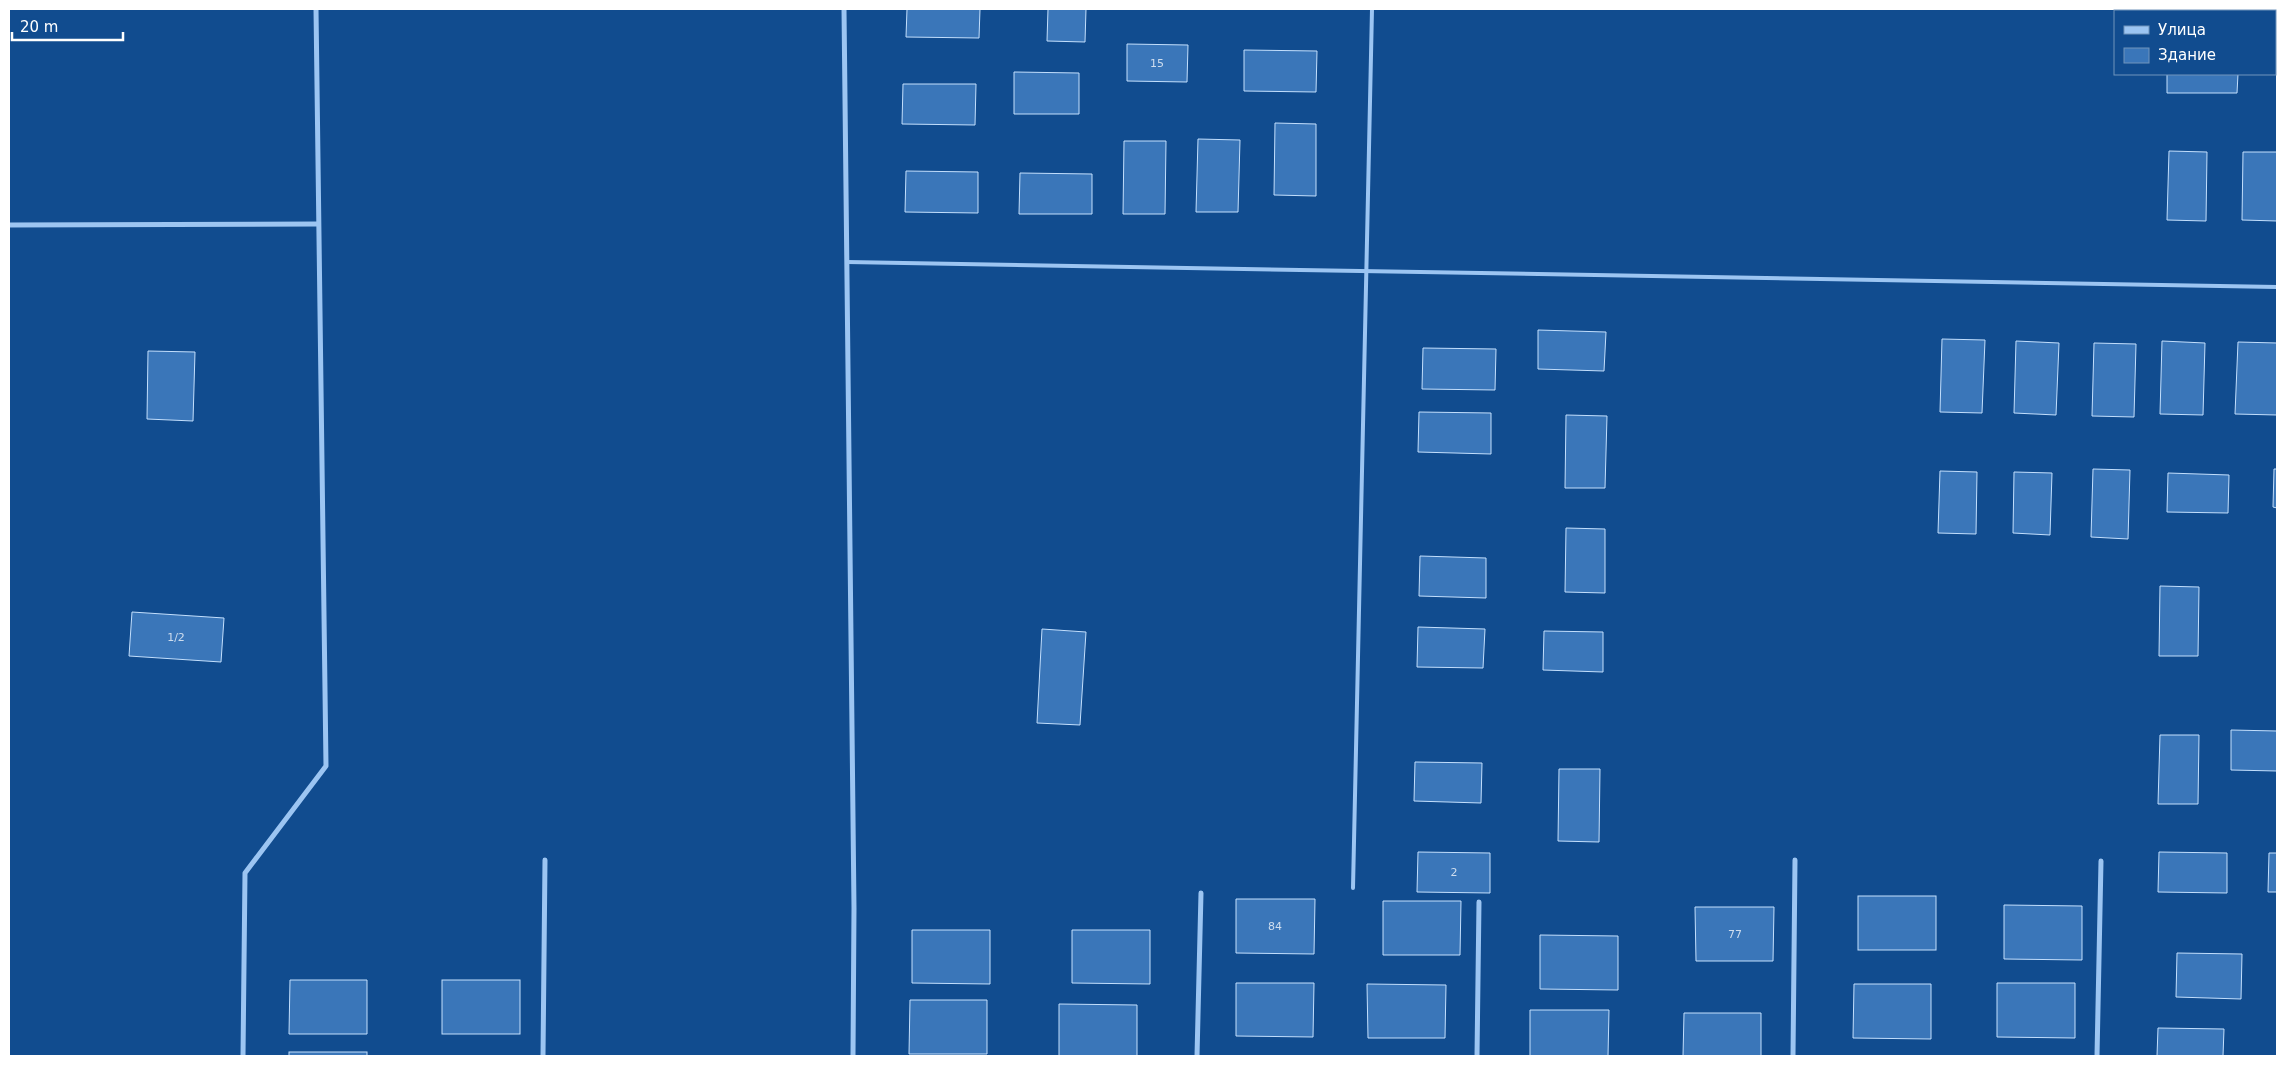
<svg xmlns="http://www.w3.org/2000/svg" width="2286" height="1065" font-family="'DejaVu Sans',sans-serif">
<rect width="100%" height="100%" fill="#114c8f"/>
<g fill="#3a76b9" stroke="#c3dffd">
<polygon points="907,9 980,9 979,38 906,37"/>
<polygon points="1048,9 1086,9 1085,42 1047,41"/>
<polygon points="1127,44 1188,45 1187,82 1127,81"/>
<polygon points="1244,50 1317,51 1316,92 1244,91"/>
<polygon points="1014,72 1079,73 1079,114 1014,114"/>
<polygon points="2167,74 2238,74 2237,93 2167,93"/>
<polygon points="903,84 976,84 975,125 902,124"/>
<polygon points="1275,123 1316,124 1316,196 1274,195"/>
<polygon points="1198,139 1240,140 1238,212 1196,212"/>
<polygon points="1124,141 1166,141 1165,214 1123,214"/>
<polygon points="2169,151 2207,152 2206,221 2167,220"/>
<polygon points="2243,152 2277,152 2277,221 2242,220"/>
<polygon points="906,171 978,172 978,213 905,212"/>
<polygon points="1020,173 1092,174 1092,214 1019,214"/>
<polygon points="1538,330 1606,332 1604,371 1538,369"/>
<polygon points="1942,339 1985,340 1982,413 1940,412"/>
<polygon points="2016,341 2059,343 2056,415 2014,413"/>
<polygon points="2162,341 2205,343 2203,415 2160,414"/>
<polygon points="2238,342 2277,343 2277,415 2235,414"/>
<polygon points="2094,343 2136,344 2134,417 2092,416"/>
<polygon points="1423,348 1496,349 1495,390 1422,389"/>
<polygon points="148,351 195,352 193,421 147,419"/>
<polygon points="1419,412 1491,413 1491,454 1418,452"/>
<polygon points="1566,415 1607,416 1605,488 1565,488"/>
<polygon points="2093,469 2130,470 2128,539 2091,537"/>
<polygon points="2274,469 2277,469 2277,508 2273,507"/>
<polygon points="1940,471 1977,472 1976,534 1938,533"/>
<polygon points="2014,472 2052,473 2050,535 2013,533"/>
<polygon points="2168,473 2229,475 2228,513 2167,512"/>
<polygon points="1566,528 1605,529 1605,593 1565,592"/>
<polygon points="1420,556 1486,558 1486,598 1419,596"/>
<polygon points="2160,586 2199,587 2198,656 2159,656"/>
<polygon points="132,612 224,618 221,662 129,656"/>
<polygon points="1418,627 1485,629 1483,668 1417,667"/>
<polygon points="1042,629 1086,632 1080,725 1037,723"/>
<polygon points="1544,631 1603,632 1603,672 1543,670"/>
<polygon points="2231,730 2277,731 2277,771 2231,770"/>
<polygon points="2160,735 2199,735 2198,804 2158,804"/>
<polygon points="1415,762 1482,763 1481,803 1414,801"/>
<polygon points="1559,769 1600,769 1599,842 1558,841"/>
<polygon points="1418,852 1490,853 1490,893 1417,892"/>
<polygon points="2159,852 2227,853 2227,893 2158,892"/>
<polygon points="2269,853 2277,853 2277,892 2268,892"/>
<rect x="1858" y="896" width="78" height="54"/>
<polygon points="1236,899 1315,899 1314,954 1236,953"/>
<polygon points="1383,901 1461,901 1460,955 1383,955"/>
<polygon points="2004,905 2082,906 2082,960 2004,959"/>
<polygon points="1695,907 1774,907 1773,961 1696,961"/>
<polygon points="912,930 990,930 990,984 912,983"/>
<polygon points="1072,930 1150,930 1150,984 1072,983"/>
<polygon points="1540,935 1618,936 1618,990 1540,989"/>
<polygon points="2177,953 2242,954 2241,999 2176,997"/>
<polygon points="290,980 367,980 367,1034 289,1034"/>
<rect x="442" y="980" width="78" height="54"/>
<polygon points="1236,983 1314,983 1313,1037 1236,1036"/>
<polygon points="1997,983 2075,983 2075,1038 1997,1037"/>
<polygon points="1367,984 1446,985 1445,1038 1368,1038"/>
<polygon points="1854,984 1931,984 1931,1039 1853,1038"/>
<polygon points="910,1000 987,1000 987,1054 909,1054"/>
<polygon points="1059,1004 1137,1005 1137,1056 1059,1056"/>
<polygon points="1530,1010 1609,1010 1608,1056 1530,1056"/>
<polygon points="1684,1013 1761,1013 1761,1056 1683,1056"/>
<polygon points="2158,1028 2224,1029 2223,1056 2157,1056"/>
<rect x="289" y="1052" width="78" height="4"/>
</g>
<g fill="none" stroke-linecap="round" stroke-linejoin="round">
<g stroke="#9cc5f2" stroke-width="4">
<polyline points="847,262 2277,287"/>
<polyline points="1353,888 1372,9"/>
</g>
<g stroke="#9cc5f2" stroke-width="5">
<polyline points="844,9 854,908 853,1056"/>
<polyline points="9,225 318,224"/>
<polyline points="243,1056 245,873 326,766 316,9"/>
<polyline points="543,1056 545,860"/>
<polyline points="1197,1056 1201,893"/>
<polyline points="1477,1056 1479,902"/>
<polyline points="1793,1056 1795,860"/>
<polyline points="2097,1056 2101,861"/>
</g>
</g>
<g text-anchor="middle" stroke-width="5" stroke-linejoin="round" paint-order="stroke">
<g font-size="11" fill="#ceddee">
<text x="1157" y="67">15</text>
<text x="176" y="641">1/2</text>
<text x="1454" y="876">2</text>
<text x="1275" y="930">84</text>
<text x="1735" y="938">77</text>
</g>
</g>
<rect width="2286" height="1065" fill="none" stroke="#ffffff" stroke-width="20"/>
<rect x="2114" y="10" width="162" height="65" fill="#114c8f" stroke="#7094bc"/>
<rect x="2124" y="26" width="25" height="8" fill="#9cc5f2" stroke="#7094bc"/>
<text x="2158" y="35" font-size="15" fill="#ffffff">Улица</text>
<rect x="2124" y="48" width="25" height="15" fill="#3a76b9" stroke="#7094bc"/>
<text x="2158" y="60" font-size="15" fill="#ffffff">Здание</text>
<path d="M12 32v8h111v-8" fill="none" stroke="#ffffff" stroke-width="2.5"/>
<text x="20" y="32" font-size="15" fill="#ffffff" stroke="#114c8f" stroke-width="4" paint-order="stroke">20 m</text>
</svg>
